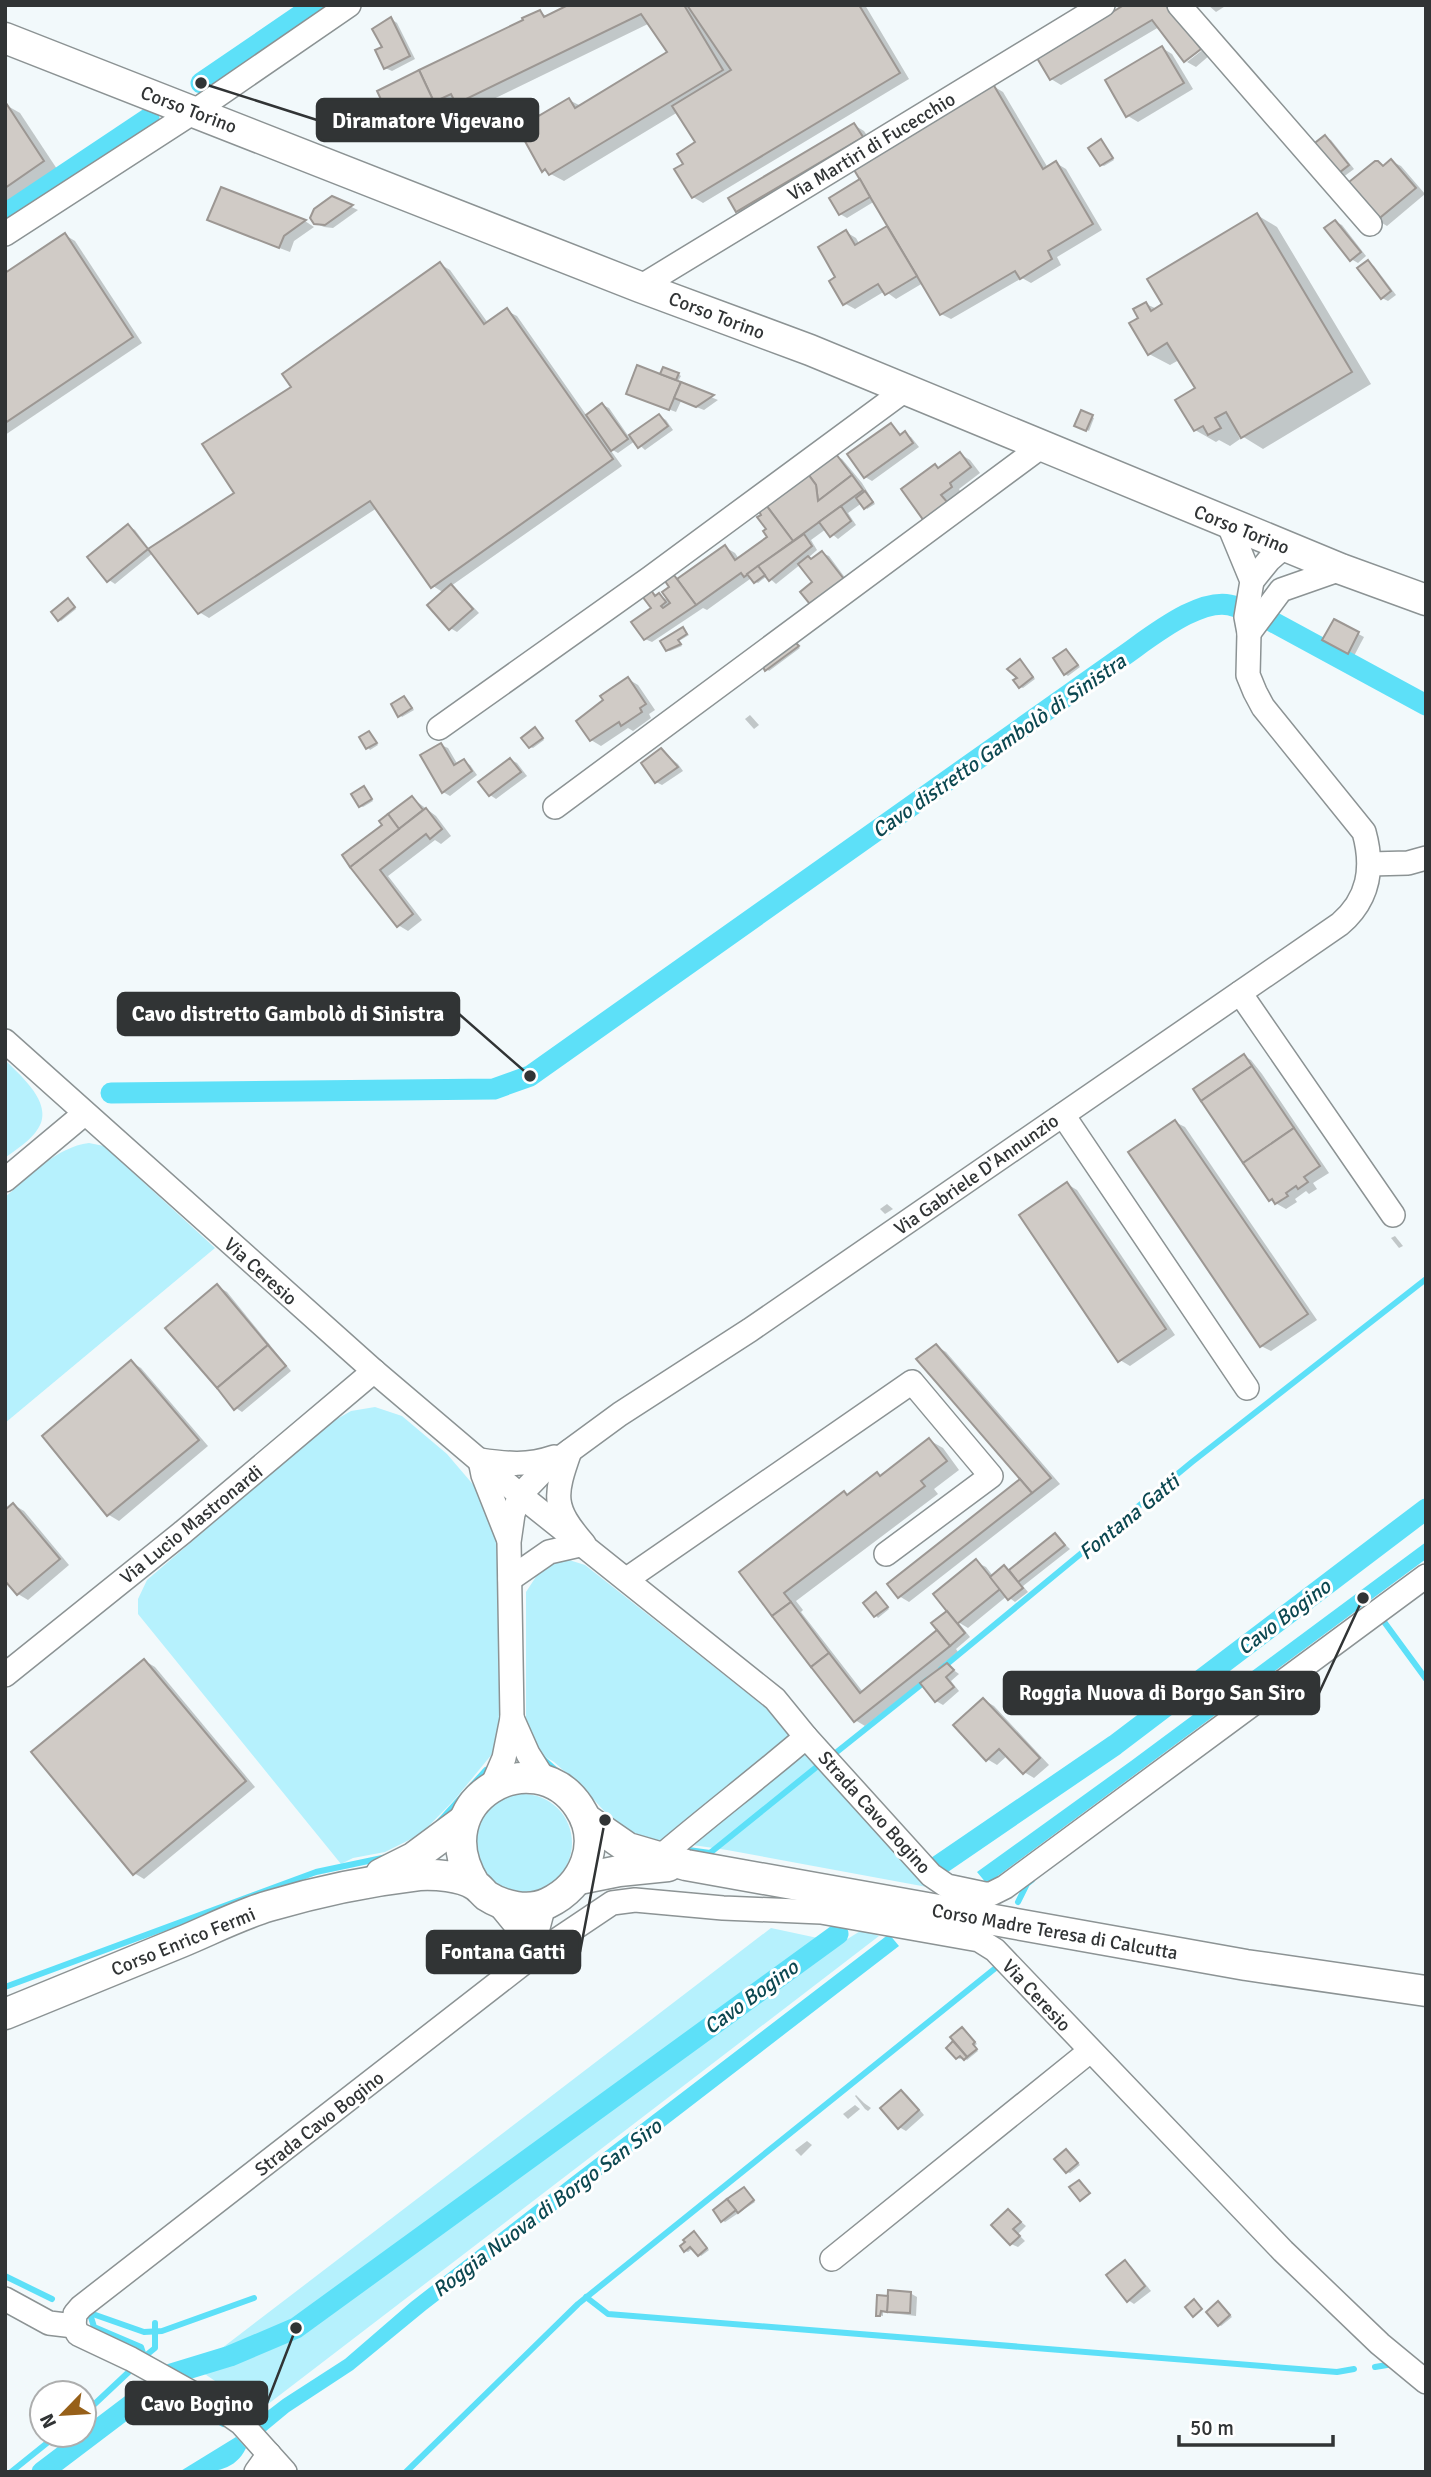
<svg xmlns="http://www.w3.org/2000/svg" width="1431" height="2477" font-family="Signika,sans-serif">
<rect width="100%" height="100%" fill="#f2f9fb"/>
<g fill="#b6f1fd">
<path d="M 5,1060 C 23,1078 58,1107 35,1133 C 27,1143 15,1150 5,1158 Z"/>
<path d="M 89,1143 L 104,1146 L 215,1248 L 5,1423 L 5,1197 C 31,1176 56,1147 89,1143 Z"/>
<polygon points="375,1407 402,1416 447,1454 476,1488 491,1513 498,1549 503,1699 497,1748 456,1798 421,1834 385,1852 353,1858 341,1864 138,1614 138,1599 147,1580 330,1423 351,1411"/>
<polygon points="566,1559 585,1565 770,1711 784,1730 895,1843 927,1887 727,1850 651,1839 629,1831 607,1814 583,1788 554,1762 539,1753 530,1735 526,1718 526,1592 541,1569"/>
<circle cx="523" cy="1843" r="49"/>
<polygon points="771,1928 841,1943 862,1930 879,1936 259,2411 196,2368"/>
</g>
<g fill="#5de0f8">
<polygon points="1426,1542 1426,1559 987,1884 977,1872 1131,1761"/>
<polygon points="889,1934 899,1946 426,2310 353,2370 289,2412 260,2436 249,2425 283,2399 345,2359 411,2302 573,2176"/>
<path d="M 236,2437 L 246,2448 C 233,2475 206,2472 179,2472 Z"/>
</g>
<g fill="#0003">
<polygon points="572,5 865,5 909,79 703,203 693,197 685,165 697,143 678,112 564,181 543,170 523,138 525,136 527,105 542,116 569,100 581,106 669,53 650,23 471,110 460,104 449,109 442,105 400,125 394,122 540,12 548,17"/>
<polygon points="1128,5 1172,5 1202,45 1186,58 1186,62 1159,27 1061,85 1051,79"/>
<polygon points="1208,5 1227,5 1216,12"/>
<polygon points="391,19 397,23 415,59 392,71 385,68 384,48"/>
<polygon points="1162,48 1172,54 1193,89 1138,122 1128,116"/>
<polygon points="1205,48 1210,55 1196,67 1187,62"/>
<polygon points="993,86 1003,92 1048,168 1056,163 1066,169 1102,230 1057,257 1061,265 1031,283 1022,278 951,319 941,314 923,283 896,299 885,291 855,309 844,303 838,278 846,232 856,238 860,245 890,227 875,201 847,218 840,214 862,180"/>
<polygon points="6,105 20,113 57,169 5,204"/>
<polygon points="854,125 864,131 872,143 748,217 738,211 730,199"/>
<polygon points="1325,137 1331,140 1354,169 1342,178 1336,175"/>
<polygon points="1101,141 1114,160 1104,166 1101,165"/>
<polygon points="1391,161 1401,166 1425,194 1387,226 1377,220 1378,163 1385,166"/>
<polygon points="222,189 305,221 314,227 294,241 290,252 219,225"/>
<polygon points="332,198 358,210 333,228 324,227 317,224"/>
<polygon points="1257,215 1277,227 1371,384 1263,449 1237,433 1240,439 1230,446 1219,440 1216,442 1195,430 1197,389 1179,360 1170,365 1149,354 1141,318 1146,304 1157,309"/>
<polygon points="1336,222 1342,225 1366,256 1358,263 1351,259"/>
<polygon points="65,235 75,241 142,343 5,435 5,274"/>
<polygon points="1368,262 1374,266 1396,295 1388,301 1382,298"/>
<polygon points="440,264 450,270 488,323 507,311 517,316 587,416 603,405 609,408 629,437 659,416 666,420 673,430 645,450 635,441 618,453 609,448 622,466 451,586 457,590 479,613 457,632 450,628 444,593 433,586 377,508 209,618 199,612 153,553 115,584 109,580 128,526 135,530 150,550 236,493 293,387"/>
<polygon points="678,374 681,376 677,383 718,400 704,410 681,401 676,412 634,396"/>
<polygon points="1082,413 1094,418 1089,431 1077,426"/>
<polygon points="891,425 902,435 905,433 911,437 919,447 872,481 865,477"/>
<polygon points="960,454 970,460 980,473 959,489 961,493 925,519 935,466 940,469"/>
<polygon points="836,456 842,459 862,483 875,504 867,509 862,503 848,513 856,525 838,539 826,529 811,540 817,550 808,558 812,560 822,553 829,556 852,587 815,583 801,564 776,584 767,576 758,583 750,579 707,610 703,608 652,642 645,639 654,609 651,592 672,602 674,577 679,580 725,547 735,553 739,559 769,537"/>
<polygon points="69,600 76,609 61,621 59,619"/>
<polygon points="1334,621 1364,637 1354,656 1324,640"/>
<polygon points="683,629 689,635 679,641 682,646 670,651 667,650"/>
<polygon points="796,644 800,648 769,671 767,669"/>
<polygon points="1066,651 1080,667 1068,676 1065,674"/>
<polygon points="1022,663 1035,679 1023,688 1020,687 1020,678"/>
<polygon points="628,679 638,685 655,710 649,714 651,718 633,731 628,728 601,746 591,740"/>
<polygon points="404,698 414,710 402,717 400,715"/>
<polygon points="750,715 759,725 754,729 745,719"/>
<polygon points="537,731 544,740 533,748 530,747"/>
<polygon points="369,733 378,745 370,750 361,738"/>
<polygon points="441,745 448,748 458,765 464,761 470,765 477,775 450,796 443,792 422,756"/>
<polygon points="661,751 678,764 683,771 662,785 656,782"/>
<polygon points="511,760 517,763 527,776 496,799 490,795"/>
<polygon points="366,790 373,801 363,807 360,806"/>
<polygon points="412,798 436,816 451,836 441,844 435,840 388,876 422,920 408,931 398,925 344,856 385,825"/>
<polygon points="1244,1056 1251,1060 1262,1074 1329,1173 1313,1183 1317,1189 1309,1194 1306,1191 1295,1199 1297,1202 1286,1209 1270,1200"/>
<polygon points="1175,1122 1185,1127 1317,1320 1271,1351 1261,1346"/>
<polygon points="1067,1184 1077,1190 1175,1335 1130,1366 1120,1360"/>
<polygon points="887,1204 893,1209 885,1214 880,1209"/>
<polygon points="1395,1236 1403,1246 1399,1248 1391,1238"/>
<polygon points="217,1286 227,1292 291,1371 242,1412 236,1408"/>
<polygon points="936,1346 946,1352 1060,1484 909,1602 899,1596 1023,1479"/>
<polygon points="131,1362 141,1368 208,1446 119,1521 109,1515 45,1436"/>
<polygon points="929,1440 943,1448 959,1470 934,1489 938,1494 796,1601 803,1610 801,1612 863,1692 940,1631 976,1562 986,1567 993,1576 1004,1567 1011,1571 1055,1535 1070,1549 1023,1586 1028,1592 1015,1602 1007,1596 968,1628 958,1622 970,1637 956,1649 958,1652 944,1663 959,1674 951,1681 959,1691 943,1705 936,1701 921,1682 865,1726 855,1720 741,1573 844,1493 849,1496 877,1474 881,1477"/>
<polygon points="14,1505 24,1511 69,1565 28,1600 18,1594 5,1579"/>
<polygon points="879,1596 889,1609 878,1618 865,1603"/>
<polygon points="145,1661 155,1667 255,1787 144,1879 134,1873"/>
<polygon points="984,1700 994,1706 1049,1765 1034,1778 1024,1772 1008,1755 997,1765 987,1759"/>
<polygon points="965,2030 977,2044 974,2046 978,2051 967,2060 963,2057 960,2059 958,2058 949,2048"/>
<polygon points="901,2092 907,2095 924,2115 906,2131 899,2127"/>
<polygon points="856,2095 864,2103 871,2108 868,2111 865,2109 855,2096"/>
<polygon points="855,2105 860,2109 848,2119 843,2114"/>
<polygon points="807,2141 812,2145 801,2156 795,2150"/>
<polygon points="1068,2152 1080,2165 1070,2173 1067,2172"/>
<polygon points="746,2190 755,2202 725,2222 722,2220"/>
<polygon points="1009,2211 1026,2226 1018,2234 1025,2241 1018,2247 1011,2244"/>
<polygon points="696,2235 709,2250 701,2256 693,2248 688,2252 685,2251"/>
<polygon points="1125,2262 1131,2266 1151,2291 1134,2304 1128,2300"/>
<polygon points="910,2293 917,2297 916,2316 883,2312 883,2316 877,2315 879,2297"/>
<polygon points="1219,2303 1232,2317 1221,2326 1219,2325"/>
</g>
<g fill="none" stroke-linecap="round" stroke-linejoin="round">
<g stroke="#5de0f8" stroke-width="6">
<polyline points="1380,1620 1382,1619 1426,1679"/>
<polyline points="941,1669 1192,1462 1426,1279"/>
<polyline points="833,1755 927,1680"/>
<polyline points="542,1758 559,1773"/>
<polyline points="439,1822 486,1770"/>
<polyline points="681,1849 710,1853 819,1765"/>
<polyline points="1018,1902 1027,1884 1032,1880"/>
<polyline points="5,1987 316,1872 387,1857"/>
<polyline points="5,2276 52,2299"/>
<polyline points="586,2297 608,2314 1337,2372 1354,2369"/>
<polyline points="87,2312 144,2332 162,2331 254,2298"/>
<polyline points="90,2314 94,2327 141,2347 144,2356"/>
<polyline points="144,2357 155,2348 155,2323"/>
<polyline points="1375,2367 1393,2364"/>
<polyline points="190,2405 223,2424"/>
<polyline points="84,2414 134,2367"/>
<polyline points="11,2472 57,2435"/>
<polyline points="406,2472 578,2304 998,1966"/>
</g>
<g stroke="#5de0f8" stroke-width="21">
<polyline points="201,83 315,5"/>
<polyline points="5,214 149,118"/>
<polyline points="1273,622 1426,705"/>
<path d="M 111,1093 L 494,1089 L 530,1076 L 1119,659 C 1146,641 1203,592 1236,607"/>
<polyline points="935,1868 1115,1745 1426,1509"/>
<polyline points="171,2374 230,2356 296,2328 838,1934"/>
<polyline points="42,2472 161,2382"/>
</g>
</g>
<g fill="#d0cbc6" stroke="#9c9793" stroke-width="2">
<polygon points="568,5 684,5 723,70 549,175 545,169 542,172 510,114 527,103 535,118 569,98 575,108 667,52 641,14 456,104 451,94 434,102 419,70 523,20 522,18 540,10 544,17"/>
<polygon points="687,5 859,5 900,73 692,198 674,169 683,164 677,154 695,142 672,106 731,70"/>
<polygon points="1124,5 1167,5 1201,49 1184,62 1152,20 1050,80 1037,58"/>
<polygon points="391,17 410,56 384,69 375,50 382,47 372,29"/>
<polygon points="1162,46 1184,83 1126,117 1105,80"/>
<polygon points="419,70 434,102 392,123 377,91"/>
<polygon points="993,84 1043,169 1056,161 1093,224 1048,251 1052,259 1020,279 1015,271 940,315 853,168"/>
<polygon points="6,103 44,161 5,188 5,104"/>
<polygon points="854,123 863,137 736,212 728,198"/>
<polygon points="1325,135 1349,165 1335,176 1311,146"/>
<polygon points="1101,139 1113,158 1100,166 1088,148"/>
<polygon points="1391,159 1416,188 1376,221 1344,186 1375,161 1378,161 1383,166"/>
<polygon points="860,179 870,197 839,215 829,198"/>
<polygon points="221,187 306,220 284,236 279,248 207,220"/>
<polygon points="332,196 353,205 325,225 314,224 310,218 314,209"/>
<polygon points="1257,213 1352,372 1241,438 1226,412 1215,418 1221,428 1208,435 1203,426 1194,431 1175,400 1195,388 1167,343 1148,355 1129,323 1138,318 1133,309 1146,302 1151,311 1162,304 1147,279"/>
<polygon points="1335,220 1361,252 1350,261 1324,228"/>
<polygon points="887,226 917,276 885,295 878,284 843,305 829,281 835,277 818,247 846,230 855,245"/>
<polygon points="65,233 133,337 5,423 5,273"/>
<polygon points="1368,260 1391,291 1381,299 1357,268"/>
<polygon points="440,262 484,324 507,308 613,459 431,588 370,501 198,614 148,549 234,493 202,444 291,387 282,374"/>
<polygon points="637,365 681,382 669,410 626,394"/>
<polygon points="663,367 679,373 676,380 660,374"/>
<polygon points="681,382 714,395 696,407 674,398"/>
<polygon points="602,403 628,439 611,451 586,415"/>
<polygon points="1081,410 1093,415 1086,431 1074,426"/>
<polygon points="659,414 668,426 638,448 629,435"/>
<polygon points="891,423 900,435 905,431 913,443 864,478 847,454"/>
<polygon points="960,452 971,467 950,483 952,487 941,495 948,503 924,521 901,489 935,464 938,468"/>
<polygon points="836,454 852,475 818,501 816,485 808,474"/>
<polygon points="808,474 816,485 818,501 852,475 863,490 793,541 766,505"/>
<polygon points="865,491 873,502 864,509 856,498"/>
<polygon points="766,505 793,541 744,577 741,573 696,605 677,579 725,545 735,560 767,537 763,531 766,529 757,517 761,515 759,511"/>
<polygon points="841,506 851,521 830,537 819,522"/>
<polygon points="128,524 148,549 107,582 87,557"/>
<polygon points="804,534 812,546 769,581 758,566"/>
<polygon points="822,551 847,583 813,608 800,592 812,582 798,564 808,556 811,559"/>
<polygon points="758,566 765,575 754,583 747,574"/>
<polygon points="674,575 696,605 644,640 631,622 651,608 642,596 651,590 655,596 659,593 666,602 661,606 663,608 670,603 662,592 669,587 665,581"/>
<polygon points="451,584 473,609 449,630 427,605"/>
<polygon points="68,598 75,607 58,621 51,612"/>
<polygon points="1334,619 1359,632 1348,654 1322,640"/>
<polygon points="683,627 687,634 678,640 681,644 666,651 660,641"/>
<polygon points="794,641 799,646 765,671 762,665"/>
<polygon points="1066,649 1078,665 1064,675 1053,658"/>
<polygon points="1020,659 1033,677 1019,688 1013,680 1017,678 1007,669"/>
<polygon points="628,677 646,704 640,708 642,712 621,726 619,722 590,741 576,721 603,700 600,696"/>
<polygon points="404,696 412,708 398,717 391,704"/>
<polygon points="535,727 543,738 529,748 521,738"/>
<polygon points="369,731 377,743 366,749 359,737"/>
<polygon points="441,743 454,765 464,759 472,771 442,793 420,755"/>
<polygon points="661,748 678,767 655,783 641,763"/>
<polygon points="510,758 521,772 489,796 478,782"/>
<polygon points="364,786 372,799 359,807 351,794"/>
<polygon points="412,796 423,810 399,829 388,814"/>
<polygon points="426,808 442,829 430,839 426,834 380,870 413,914 397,927 350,867"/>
<polygon points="388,814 399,829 350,867 342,855 382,825 379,821"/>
<polygon points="1244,1054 1252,1066 1201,1101 1193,1089"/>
<polygon points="1252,1066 1294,1128 1243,1163 1201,1101"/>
<polygon points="1175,1120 1308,1314 1260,1347 1128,1152"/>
<polygon points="1294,1128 1320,1166 1304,1177 1308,1182 1298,1189 1296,1186 1286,1193 1288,1196 1275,1204 1272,1199 1269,1201 1243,1163"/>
<polygon points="1067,1182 1166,1329 1118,1362 1019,1215"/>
<polygon points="217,1284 268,1345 217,1388 165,1328"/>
<polygon points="936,1344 1051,1478 1032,1493 916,1359"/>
<polygon points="268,1345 286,1366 234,1410 217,1388"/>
<polygon points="131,1360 199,1440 107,1516 42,1436"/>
<polygon points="929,1438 947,1461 921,1481 925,1486 784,1593 791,1602 772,1616 739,1572 844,1491 847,1495 877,1472 880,1476"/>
<polygon points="1020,1479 1032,1493 898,1598 887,1584"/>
<polygon points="13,1503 60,1559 17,1595 5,1581 5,1510"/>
<polygon points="1055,1533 1065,1545 1018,1582 1009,1570"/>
<polygon points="976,1559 1000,1589 957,1624 933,1594"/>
<polygon points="1004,1565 1023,1588 1008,1600 990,1577"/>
<polygon points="876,1592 888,1607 874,1617 863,1603"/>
<polygon points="791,1602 829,1653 811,1667 772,1616"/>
<polygon points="947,1611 965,1633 950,1646 931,1623"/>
<polygon points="937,1630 950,1646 854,1722 811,1667 829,1653 860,1693"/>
<polygon points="144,1659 246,1781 133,1875 31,1752"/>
<polygon points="947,1663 954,1670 946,1677 954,1687 935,1702 920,1683"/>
<polygon points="983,1698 1040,1758 1023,1774 999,1749 986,1761 953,1725"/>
<polygon points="962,2027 975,2042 973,2044 977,2049 967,2057 950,2037"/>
<polygon points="953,2041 967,2057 964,2060 960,2056 956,2059 946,2048"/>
<polygon points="901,2090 919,2110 898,2129 880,2108"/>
<polygon points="1066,2149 1078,2163 1066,2173 1054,2159"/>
<polygon points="1079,2180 1090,2193 1080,2201 1069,2187"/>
<polygon points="744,2187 754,2200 738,2213 727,2199"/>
<polygon points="727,2199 736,2210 721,2222 713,2210"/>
<polygon points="1008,2209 1021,2222 1013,2229 1020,2236 1010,2245 991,2225"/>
<polygon points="694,2231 707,2248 698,2256 690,2247 684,2252 680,2246 685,2242 683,2240"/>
<polygon points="1125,2260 1145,2286 1127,2302 1106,2275"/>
<polygon points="888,2290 911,2292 910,2313 887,2312"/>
<polygon points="877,2295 888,2296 887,2312 881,2311 880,2316 876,2316"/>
<polygon points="1194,2299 1202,2309 1193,2317 1185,2307"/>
<polygon points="1218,2301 1230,2315 1218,2326 1206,2312"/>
</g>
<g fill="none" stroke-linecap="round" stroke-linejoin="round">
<defs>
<g id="minor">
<polyline points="1179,5 1370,224"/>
<polyline points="5,234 195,111 349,5"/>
<polyline points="640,287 1103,5"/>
<polyline points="1252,581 1269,560 1285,546"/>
<polyline points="1249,633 1281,590 1341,569"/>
<polyline points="439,728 650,578 905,390"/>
<polyline points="555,807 1042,446"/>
<polyline points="1370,864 1408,863 1426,858"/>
<polyline points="1240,993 1393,1215"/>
<polyline points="5,1041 374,1371 520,1495 775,1699 806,1737 931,1875 947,1886 985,1894 991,1894 1005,1887 1426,1576"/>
<polyline points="1063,1115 1247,1388"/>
<polyline points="5,1180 84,1114"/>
<path d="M 508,1538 L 483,1475 L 480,1460 C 507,1464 528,1466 554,1457"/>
<path d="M 510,1579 L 549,1552 L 584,1544 C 552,1507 554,1496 570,1451"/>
<polyline points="627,1579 912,1382 991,1476 886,1554"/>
<polyline points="5,1675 183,1532 374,1371"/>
<polyline points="512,1718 528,1754 545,1781"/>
<path d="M 492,1786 L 504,1758 L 512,1718 L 509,1542 L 513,1514 L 520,1495 L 545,1469 L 620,1414 L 750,1330 L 1340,924 C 1369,899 1374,868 1364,832 L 1263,707 L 1255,692 L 1248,675 L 1249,633 L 1246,617 L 1252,581 L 1228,523"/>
<path d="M 660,1857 C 708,1816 758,1778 806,1737"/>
<polyline points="496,1901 533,1946"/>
<polyline points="530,1958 612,1903 635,1900 723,1908 821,1912 979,1940 995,1950 1283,2251 1380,2344 1426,2382"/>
<polyline points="832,2259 1090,2051"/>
<polyline points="5,2299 49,2323 74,2326"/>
<polyline points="74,2326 75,2314 81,2307 530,1958 544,1905"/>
<polyline points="74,2326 78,2334 131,2359 221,2409 241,2423 285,2472"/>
<polyline points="256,2472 269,2454"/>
</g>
<g id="major">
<polyline points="5,38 640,287 810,350 1341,569 1426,600"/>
<polyline points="586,1819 628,1848 686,1865 1246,1965 1426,1991"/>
<polyline points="381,1874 413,1858 463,1821"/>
<polyline points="579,1879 619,1871 668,1866"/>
<path d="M 5,2014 C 64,1990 123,1966 181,1942 C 210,1930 239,1915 269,1906 C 319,1891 368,1881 419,1875 C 435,1874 461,1876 475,1885 C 480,1888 483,1893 487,1896 C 504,1907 529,1912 548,1903 C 584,1886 603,1843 579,1807 C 534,1739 422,1800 475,1885"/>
</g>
</defs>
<use href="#minor" stroke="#8c9394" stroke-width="26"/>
<use href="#major" stroke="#8c9394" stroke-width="33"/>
<use href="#minor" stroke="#fff" stroke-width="23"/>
<use href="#major" stroke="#fff" stroke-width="30"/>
</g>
<g text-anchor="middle" stroke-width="6" stroke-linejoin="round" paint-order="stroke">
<g font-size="19" fill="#313435" stroke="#fff">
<text transform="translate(189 109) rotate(21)" y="7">Corso Torino</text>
<text transform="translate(871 146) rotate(-31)" y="7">Via Martiri di Fucecchio</text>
<text transform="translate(717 315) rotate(21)" y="7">Corso Torino</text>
<text transform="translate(1242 529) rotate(22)" y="7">Corso Torino</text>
<text transform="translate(976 1174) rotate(-35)" y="7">Via Gabriele D'Annunzio</text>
<text transform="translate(261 1271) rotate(42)" y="7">Via Ceresio</text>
<text transform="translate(191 1524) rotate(-39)" y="7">Via Lucio Mastronardi</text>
<text transform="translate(875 1812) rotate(48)" y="7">Strada Cavo Bogino</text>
<text transform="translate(1055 1931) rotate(10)" y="7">Corso Madre Teresa di Calcutta</text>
<text transform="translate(183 1941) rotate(-22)" y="7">Corso Enrico Fermi</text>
<text transform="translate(1037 1995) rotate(47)" y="7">Via Ceresio</text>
<text transform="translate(319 2123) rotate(-38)" y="7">Strada Cavo Bogino</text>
</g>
<g font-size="21" font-style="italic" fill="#0c4851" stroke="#fff">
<text transform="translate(999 746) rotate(-35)" y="7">Cavo distretto Gambolò di Sinistra</text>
<text transform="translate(1129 1517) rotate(-39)" y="7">Fontana Gatti</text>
<text transform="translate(1284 1617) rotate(-37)" y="7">Cavo Bogino</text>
<text transform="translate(751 1997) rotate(-36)" y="7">Cavo Bogino</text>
<text transform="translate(547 2208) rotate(-37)" y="7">Roggia Nuova di Borgo San Siro</text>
</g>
</g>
<path fill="none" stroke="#313435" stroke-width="2.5" d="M201 83L317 120M530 1076L459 1014M1363 1598L1319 1693M605 1820L580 1952M296 2328L267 2403"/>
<g fill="#313435" stroke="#fff" stroke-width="2.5">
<circle cx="201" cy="83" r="7"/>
<circle cx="530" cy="1076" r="7"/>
<circle cx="1363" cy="1598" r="7"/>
<circle cx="605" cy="1820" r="7"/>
<circle cx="296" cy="2328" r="7"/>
</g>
<g fill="#313435" stroke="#313435" stroke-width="2.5">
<rect x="317" y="99" width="221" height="42" rx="7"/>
<rect x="118" y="993" width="341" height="42" rx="7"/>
<rect x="1004" y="1672" width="315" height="42" rx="7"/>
<rect x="427" y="1931" width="153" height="42" rx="7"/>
<rect x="126" y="2382" width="141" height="42" rx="7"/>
</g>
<g font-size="21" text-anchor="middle" font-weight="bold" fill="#fff">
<text x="428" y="128">Diramatore Vigevano</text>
<text x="288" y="1021">Cavo distretto Gambolò di Sinistra</text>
<text x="1162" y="1700">Roggia Nuova di Borgo San Siro</text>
<text x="503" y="1959">Fontana Gatti</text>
<text x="197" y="2411">Cavo Bogino</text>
</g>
<rect width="1431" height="2477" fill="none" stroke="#313435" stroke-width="14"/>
<g transform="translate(63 2414) rotate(245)"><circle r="33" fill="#ffffff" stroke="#adaeae" stroke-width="2"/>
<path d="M0-5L12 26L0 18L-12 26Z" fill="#976019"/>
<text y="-10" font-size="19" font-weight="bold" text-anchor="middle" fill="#313435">N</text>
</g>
<path d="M1179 2435v10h154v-10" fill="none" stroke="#313435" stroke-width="3.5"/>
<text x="1190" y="2435" font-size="21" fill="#313435" stroke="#ffffff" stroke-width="5" paint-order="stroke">50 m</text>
</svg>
